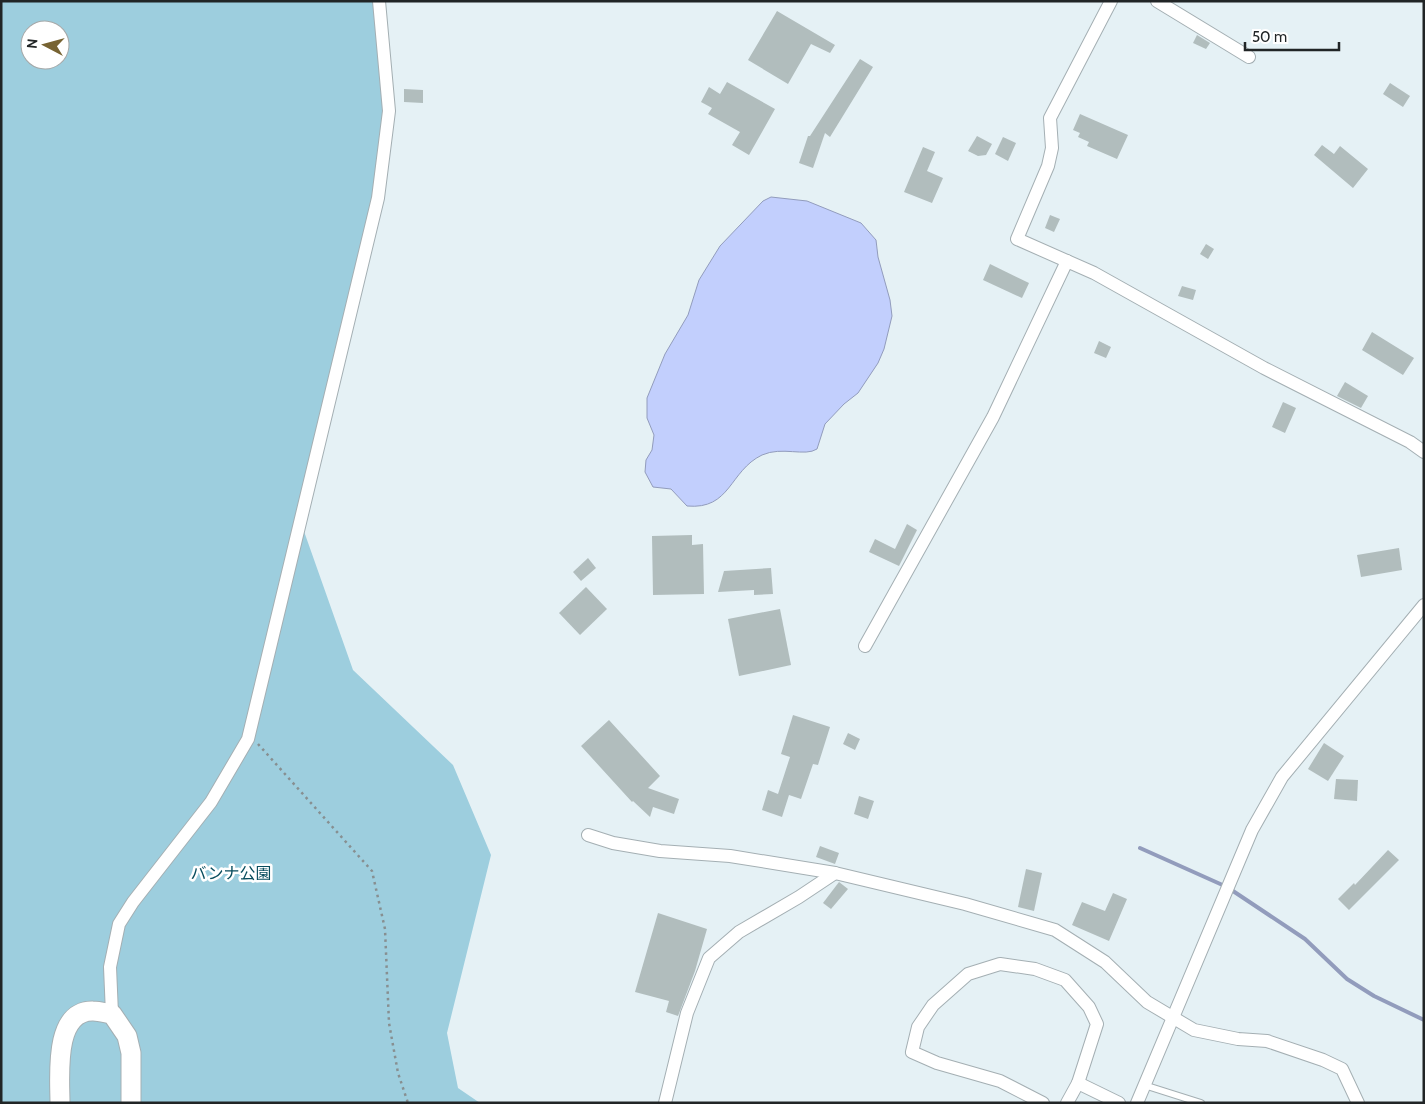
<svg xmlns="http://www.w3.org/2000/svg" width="1425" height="1104" font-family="Cabin,'Noto Sans JP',sans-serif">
<rect width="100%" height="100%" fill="#e5f1f5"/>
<path fill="#9dcede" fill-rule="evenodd" d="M 1,1 L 379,1 L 389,111 L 378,198 L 300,520 L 353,670 L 453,765 L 491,855 L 447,1033 L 458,1088 L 480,1103 L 1,1103 ZM 30,30 L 60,30 L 60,60 L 30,60 Z"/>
<path fill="#c2cffd" stroke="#929cbc" d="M 771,197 L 807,201 L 861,223 L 876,240 L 878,257 L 890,300 L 892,316 L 884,349 L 878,363 L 858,393 L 844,404 L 825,424 L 817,449 C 805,457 782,446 762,455 C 729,471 731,510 687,506 L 671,489 L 653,487 L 645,472 L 646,460 L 652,450 L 654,435 L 647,418 L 647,398 L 665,354 L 688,315 L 699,280 L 720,246 L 763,201 Z"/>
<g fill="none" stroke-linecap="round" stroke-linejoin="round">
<polyline stroke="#929cbc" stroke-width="4" points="1140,848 1227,887 1305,939 1347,979 1374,996 1424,1020"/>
</g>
<g fill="#b1bdbd">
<polygon points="777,11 835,45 830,53 811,44 788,84 748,60"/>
<polygon points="1197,35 1210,43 1206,49 1193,43"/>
<polygon points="860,59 873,67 830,137 825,133 813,168 799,163 808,136 810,136"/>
<polygon points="727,82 775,109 749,155 732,145 740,132 708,114 712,108 701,102 709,87 720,94"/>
<polygon points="1390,83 1410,96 1403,107 1383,94"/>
<polygon points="404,89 423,90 423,103 404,102"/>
<polygon points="1080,114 1128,135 1117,159 1087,146 1089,142 1078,137 1080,133 1073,130"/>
<polygon points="977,136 992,144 986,155 978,156 968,151"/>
<polygon points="1003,137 1016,143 1008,161 995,154"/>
<polygon points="1322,145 1334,154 1340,146 1368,169 1353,188 1314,155"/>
<polygon points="923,147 935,152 927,171 943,178 932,203 904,192"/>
<polygon points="1050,215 1060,219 1054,232 1045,228"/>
<polygon points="1206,244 1214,249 1208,259 1200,254"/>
<polygon points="990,264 1029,283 1022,298 983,280"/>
<polygon points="1182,286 1196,290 1193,300 1178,296"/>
<polygon points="1372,332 1414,358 1403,375 1362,350"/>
<polygon points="1099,341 1111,347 1106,358 1094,353"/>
<polygon points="1345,382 1368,396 1361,408 1337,396"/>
<polygon points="1283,402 1296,408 1285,433 1272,427"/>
<polygon points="907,524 917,530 899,566 869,552 875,539 895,549"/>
<polygon points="692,535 692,545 703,544 704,594 653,595 652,536"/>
<polygon points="1399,548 1402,570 1361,577 1357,555"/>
<polygon points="588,558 596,568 581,581 573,572"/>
<polygon points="771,568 773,594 754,595 754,590 718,592 724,571"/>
<polygon points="586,587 607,609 580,635 559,613"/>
<polygon points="780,609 791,665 739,676 728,619"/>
<polygon points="793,715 830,727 818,765 813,764 801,799 789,795 782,817 762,810 768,790 778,794 790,757 781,754"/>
<polygon points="609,720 660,776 648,788 679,799 674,814 653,807 650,817 633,801 632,802 581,746"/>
<polygon points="848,733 860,739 855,750 843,744"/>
<polygon points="1324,743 1344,756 1328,781 1308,769"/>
<polygon points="1336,779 1358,780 1357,801 1334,799"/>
<polygon points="859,796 874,801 868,819 854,814"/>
<polygon points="820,846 839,853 835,864 816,857"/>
<polygon points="1388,850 1399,860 1349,910 1338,899 1354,883 1355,885"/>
<polygon points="1026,869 1042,873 1034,911 1018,907"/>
<polygon points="839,882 848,889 831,909 823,903"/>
<polygon points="1113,893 1127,899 1109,941 1072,925 1082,902 1105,911"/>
<polygon points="658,913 707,929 695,971 678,1016 666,1012 669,1001 635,992"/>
</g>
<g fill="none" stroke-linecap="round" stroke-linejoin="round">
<defs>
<polyline id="lane" points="1144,1085 1201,1103"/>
<g id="street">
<polyline points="1111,1 1050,118 1052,148 1048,166 1017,239 1094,273 1264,368 1410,442 1424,452"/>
<polyline points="1157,1 1249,57"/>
<polyline points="865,646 993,417 1067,261"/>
<polyline points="588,835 613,843 660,851 730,856 835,873 965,904 1055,930 1105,962 1147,1002 1194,1030 1238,1039 1267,1041 1323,1060 1342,1069 1358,1103"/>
<polyline points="112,1014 110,967 119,924 133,902 211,802 248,739 378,198 389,111 379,1"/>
<polyline points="1078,1083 1119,1103"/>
<polyline points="665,1103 687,1013 709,958 739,932 799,897 835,873"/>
<polyline points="1043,1103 1000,1081 937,1063 912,1052 918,1027 933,1005 968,974 1000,964 1035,969 1065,980 1089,1007 1097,1024 1078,1083 1067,1103"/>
<polyline points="1137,1103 1252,830 1282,777 1424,605"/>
</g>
<path id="secondary" d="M 60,1103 C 60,1078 53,1010 93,1011 C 99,1011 106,1013 112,1014 L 127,1036 L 131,1053 L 131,1103"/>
</defs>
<use href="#lane" stroke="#a4afb3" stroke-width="8"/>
<use href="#street" stroke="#a4afb3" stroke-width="14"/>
<use href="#secondary" stroke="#a4afb3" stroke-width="21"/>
<polyline stroke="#878f91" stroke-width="2.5" stroke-dasharray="2.5 4" stroke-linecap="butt" points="258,744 372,871 385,929 389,1023 398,1073 408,1103"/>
<use href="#lane" stroke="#fff" stroke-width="6"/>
<use href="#street" stroke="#fff" stroke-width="12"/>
<use href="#secondary" stroke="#fff" stroke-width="19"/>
</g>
<g text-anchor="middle" stroke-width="5" stroke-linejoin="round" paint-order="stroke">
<g font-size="16" fill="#074c5d" stroke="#fff">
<text x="231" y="879">バンナ公園</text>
</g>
</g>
<rect width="1425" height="1104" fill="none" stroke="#212526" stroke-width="5"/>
<g transform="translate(45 45) rotate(276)"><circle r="24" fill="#ffffff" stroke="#a6a8a8"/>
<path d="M0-4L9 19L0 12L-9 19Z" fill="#776332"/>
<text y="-8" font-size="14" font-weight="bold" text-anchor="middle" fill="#212526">N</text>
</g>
<path d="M1245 42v8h94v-8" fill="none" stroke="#212526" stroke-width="2.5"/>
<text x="1252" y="42" font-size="15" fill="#212526" stroke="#ffffff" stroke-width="4" paint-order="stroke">50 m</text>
</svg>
